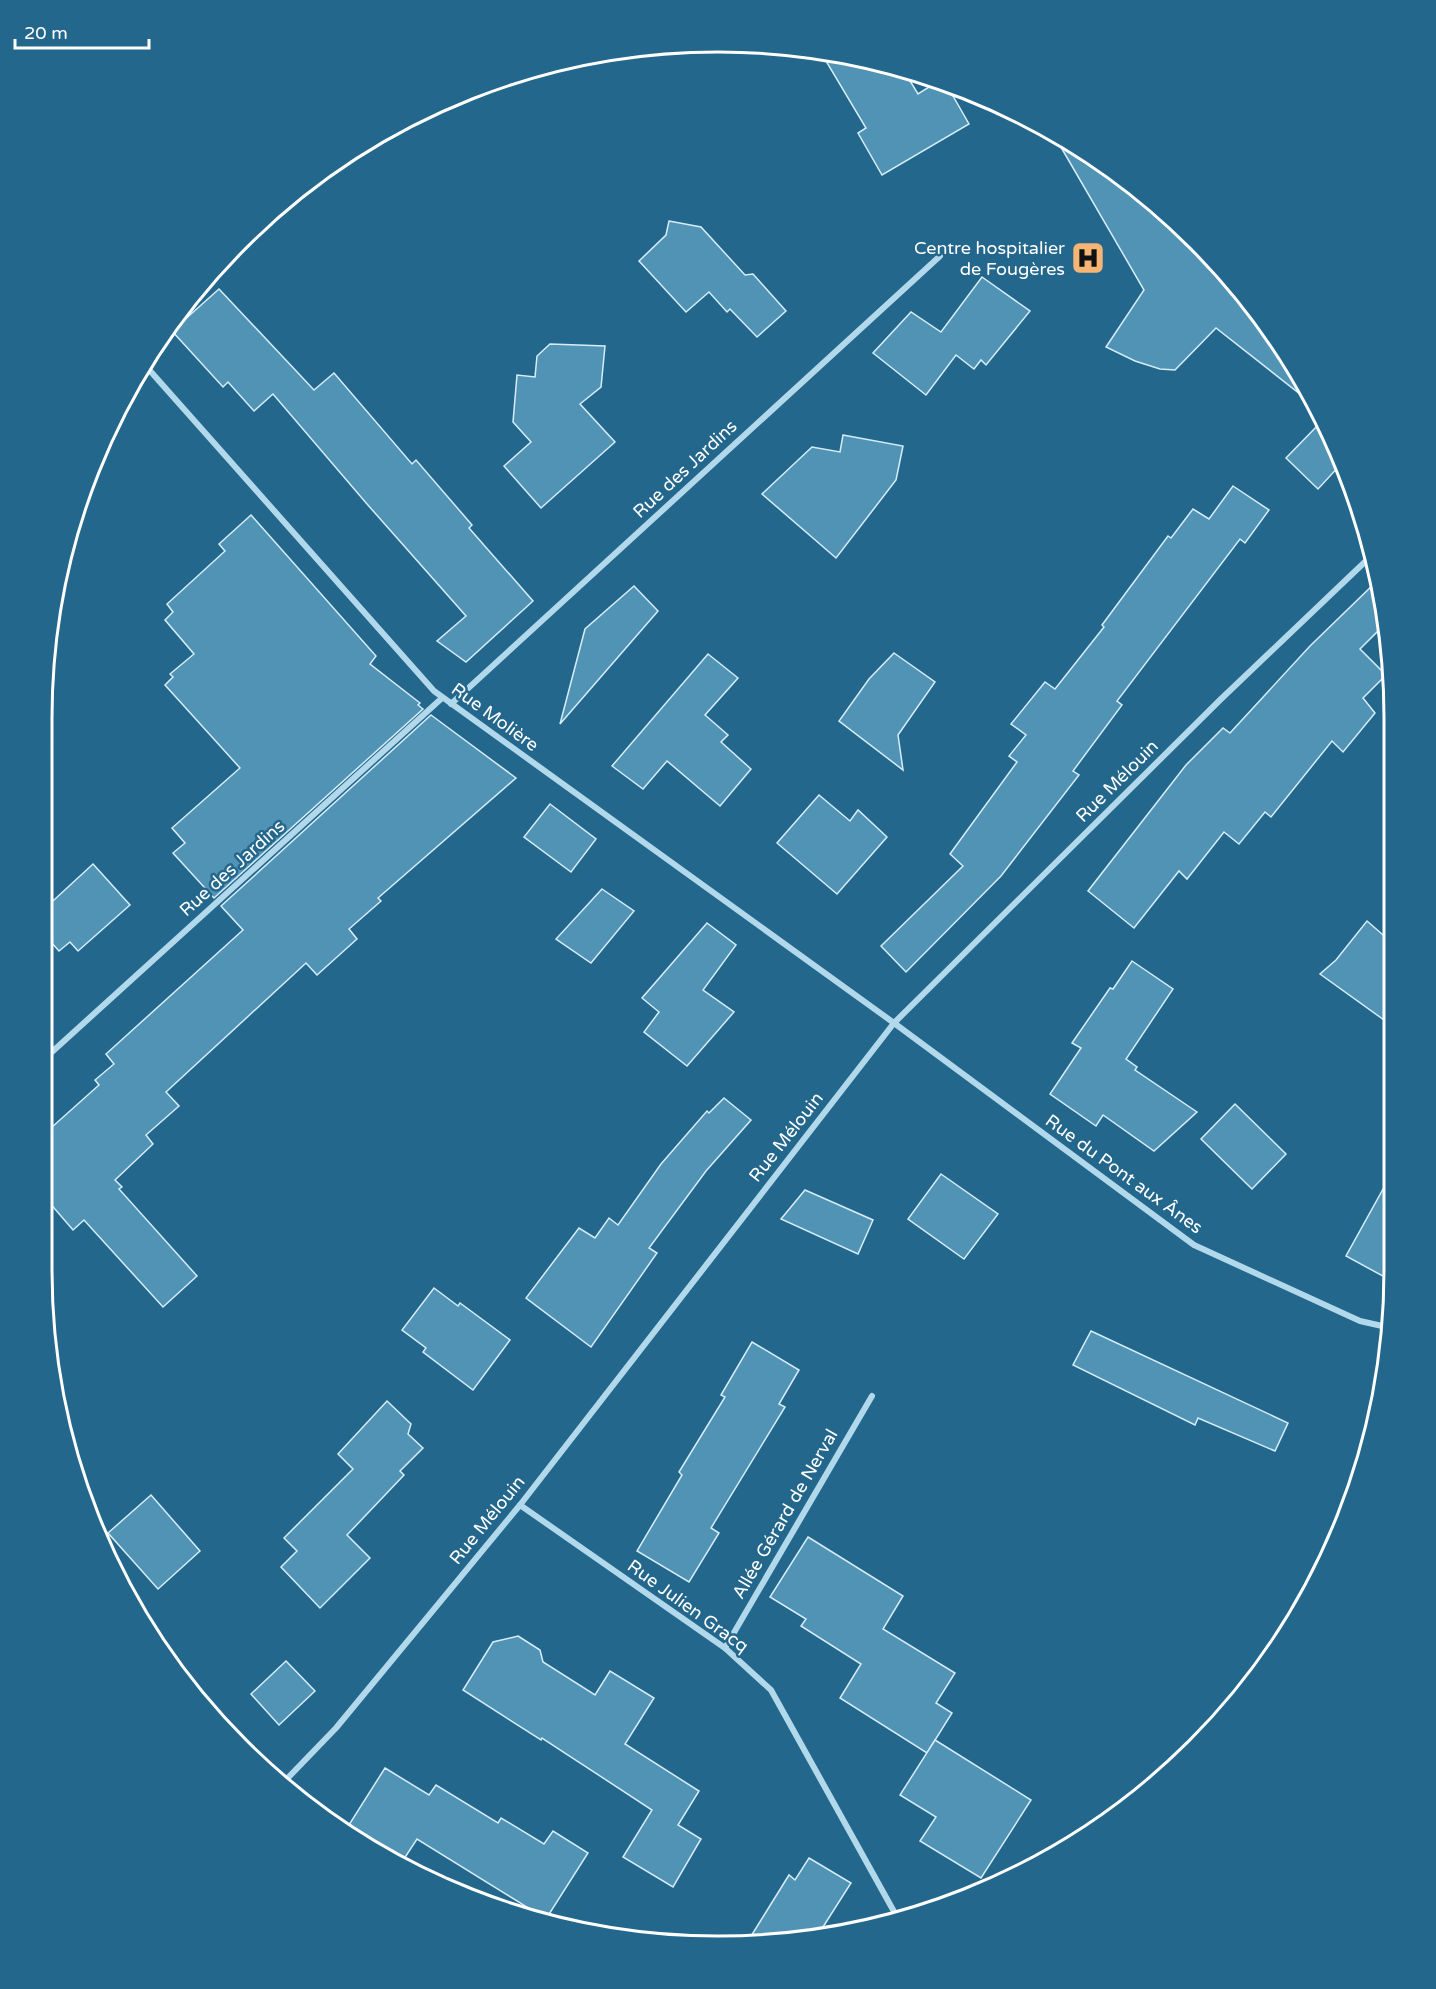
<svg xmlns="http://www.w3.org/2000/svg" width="1436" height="1989" font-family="'Varela Round',sans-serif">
<rect width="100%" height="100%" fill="#23678c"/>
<g fill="#5093b5" stroke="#d6edf8" stroke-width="1.5">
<polygon points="820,51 904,71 918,94 940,80 945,82 969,124 882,175 858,133 866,128"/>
<polygon points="1051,130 1163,210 1254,306 1306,397 1305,398 1216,328 1175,370 1160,369 1135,361 1106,347 1144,290"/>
<polygon points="669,221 701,227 745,275 753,274 786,311 757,337 730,309 727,312 709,292 686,312 639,261 666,235"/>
<polygon points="982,277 1030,311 986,365 981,360 974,369 956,355 926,395 873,353 911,312 941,332"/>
<polygon points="219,289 314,390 334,373 412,464 416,460 472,525 469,528 533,601 466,662 437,641 466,616 367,504 273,394 254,411 228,382 223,387 172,331"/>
<polygon points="550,344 605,346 601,387 580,404 615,442 541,508 504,466 531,442 513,422 517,375 535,377 537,356"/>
<polygon points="1321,422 1343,462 1318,489 1286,458"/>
<polygon points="843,435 903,446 896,480 836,558 762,494 812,447 840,452"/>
<polygon points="1233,486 1269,510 1245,543 1240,539 1117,701 1122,705 1073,771 1079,775 1001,876 906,972 881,946 963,866 950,854 1017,762 1009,756 1026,735 1011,724 1045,682 1055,689 1104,627 1102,625 1168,536 1171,538 1193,509 1209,519"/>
<polygon points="251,515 376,656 370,664 420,703 418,705 423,709 214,898 173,853 185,843 172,828 240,768 165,685 173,677 170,674 194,654 165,620 173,612 167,604 225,551 219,544"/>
<polygon points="1376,582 1386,623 1360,649 1386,675 1363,698 1375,713 1343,752 1332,741 1271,817 1265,812 1239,844 1224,832 1187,879 1179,871 1134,928 1088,891 1186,765 1223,728 1230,733 1310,646"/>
<polygon points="634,586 658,611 560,724 585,629"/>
<polygon points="894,653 935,682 898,735 903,770 839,721 869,679"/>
<polygon points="708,654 738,678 705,715 728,735 721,742 751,769 720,806 667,761 643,789 612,766"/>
<polygon points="431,715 516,778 378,898 381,901 349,929 357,939 317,975 306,963 166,1092 179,1106 146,1135 153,1144 115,1180 122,1187 119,1189 197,1276 163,1307 84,1220 73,1230 42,1194 42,1136 99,1085 95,1080 114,1064 106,1054 243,930 221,906"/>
<polygon points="819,795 850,821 858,810 887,837 837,894 777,843"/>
<polygon points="550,804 596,839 571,872 524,837"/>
<polygon points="93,864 130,905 78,951 70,942 59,951 42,932 42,911"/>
<polygon points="602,889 634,911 591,963 556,939"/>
<polygon points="1367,921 1390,941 1391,1025 1320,974 1336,960"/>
<polygon points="707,923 736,945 703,990 734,1012 687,1066 644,1032 659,1012 642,998"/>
<polygon points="1132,961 1173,989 1126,1059 1137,1067 1135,1070 1197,1112 1154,1151 1103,1115 1096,1126 1050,1094 1081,1048 1072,1043 1110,988 1113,989"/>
<polygon points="724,1098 751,1120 706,1171 649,1248 657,1253 591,1347 526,1298 579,1228 595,1238 609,1218 618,1225 661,1164 707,1111 709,1113"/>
<polygon points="1235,1104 1286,1154 1252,1189 1201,1139"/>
<polygon points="1392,1173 1392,1281 1346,1256"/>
<polygon points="941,1174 998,1214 964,1259 908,1219"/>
<polygon points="805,1190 873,1220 858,1254 781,1219"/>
<polygon points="434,1288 458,1306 460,1303 510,1340 473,1390 423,1352 426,1348 402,1330"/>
<polygon points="1091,1331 1288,1423 1275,1451 1198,1418 1195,1425 1073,1365"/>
<polygon points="752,1342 799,1370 779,1404 785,1407 711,1528 719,1533 689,1582 637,1551 682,1475 679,1472 725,1397 721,1395"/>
<polygon points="387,1401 411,1424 408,1434 423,1448 400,1471 404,1475 347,1535 370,1558 320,1608 281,1567 297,1551 284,1538 353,1469 338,1454"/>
<polygon points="151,1495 200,1551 158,1589 108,1533"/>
<polygon points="808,1537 903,1596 883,1629 955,1673 936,1703 952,1713 927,1753 840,1698 861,1664 801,1626 806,1619 770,1597"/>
<polygon points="518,1636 540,1650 543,1662 595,1695 610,1671 654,1698 625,1744 699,1791 678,1825 701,1839 673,1887 623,1857 652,1810 542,1738 541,1740 463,1690 493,1642"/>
<polygon points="286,1661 315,1691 279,1725 251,1694"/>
<polygon points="935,1740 1031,1800 981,1878 920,1841 936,1817 900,1795"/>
<polygon points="385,1768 429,1795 436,1785 498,1823 501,1818 544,1844 553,1831 588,1853 546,1919 417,1839 402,1862 347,1828"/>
<polygon points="809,1858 851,1883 816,1938 806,1941 748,1941 789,1875 795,1880"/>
</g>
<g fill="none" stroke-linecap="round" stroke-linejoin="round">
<g stroke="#b2d8eb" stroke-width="6">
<polyline points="144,364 434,691 894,1023 1194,1245 1360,1321 1391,1328"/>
<polyline points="451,704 940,256"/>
<polyline points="42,1061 442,698"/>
<polyline points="520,1505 725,1648 771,1690 897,1917"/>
<polyline points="725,1648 872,1396"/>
<polyline points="281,1785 336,1728 520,1505 894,1023 1220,700 1369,558"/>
</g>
</g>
<defs>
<symbol id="hospital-square" viewBox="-11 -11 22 22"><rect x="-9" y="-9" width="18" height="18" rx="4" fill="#f6b575" stroke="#23678c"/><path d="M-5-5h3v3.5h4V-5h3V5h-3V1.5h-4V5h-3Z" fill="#111"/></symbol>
</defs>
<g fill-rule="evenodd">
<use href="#hospital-square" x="1069" y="239" width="38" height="38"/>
</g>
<g text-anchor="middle" stroke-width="5" stroke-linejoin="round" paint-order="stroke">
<g font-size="18" fill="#fff" stroke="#23678c" text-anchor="end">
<text x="1065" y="254">Centre hospitalier<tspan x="1065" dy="21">de Fougères</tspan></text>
</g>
<g font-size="18" fill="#fff" stroke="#23678c">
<text transform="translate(685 469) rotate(-43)" y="6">Rue des Jardins</text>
<text transform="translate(495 717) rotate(36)" y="6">Rue Molière</text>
<text transform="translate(1117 781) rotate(-45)" y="6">Rue Mélouin</text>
<text transform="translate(232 868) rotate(-42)" y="6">Rue des Jardins</text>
<text transform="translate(786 1137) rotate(-52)" y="6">Rue Mélouin</text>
<text transform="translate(1124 1174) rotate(36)" y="6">Rue du Pont aux Ânes</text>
<text transform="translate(785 1514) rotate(-60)" y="6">Allée Gérard de Nerval</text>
<text transform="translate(487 1520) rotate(-51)" y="6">Rue Mélouin</text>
<text transform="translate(688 1606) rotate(36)" y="6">Rue Julien Gracq</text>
</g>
</g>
<path d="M0 0H1436V1989H0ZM718 52H718A666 666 0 0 1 1384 718V1270A666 666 0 0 1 718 1936H718A666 666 0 0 1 52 1270V718A666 666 0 0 1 718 52Z" fill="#23678c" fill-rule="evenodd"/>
<path fill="none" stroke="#fff" stroke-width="3" d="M718 52H718A666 666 0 0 1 1384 718V1270A666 666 0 0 1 718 1936H718A666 666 0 0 1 52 1270V718A666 666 0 0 1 718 52Z"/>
<path d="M15 39v9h134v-9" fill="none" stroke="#ffffff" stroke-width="3"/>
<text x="24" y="39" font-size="18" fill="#ffffff" stroke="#23678c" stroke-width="4.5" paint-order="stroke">20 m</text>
</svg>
